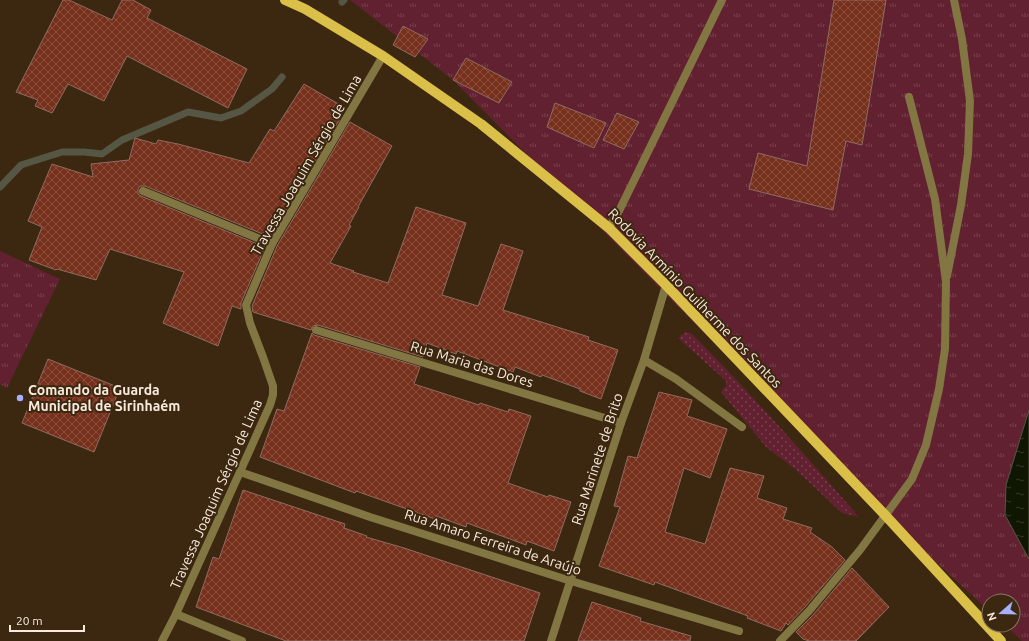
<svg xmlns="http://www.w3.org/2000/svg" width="1029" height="641" font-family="Ubuntu,sans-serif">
<defs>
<pattern id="grass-dots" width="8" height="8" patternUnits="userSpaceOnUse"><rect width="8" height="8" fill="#612131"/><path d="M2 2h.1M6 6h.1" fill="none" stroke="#78414e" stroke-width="1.8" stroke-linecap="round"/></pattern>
<pattern id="park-tufts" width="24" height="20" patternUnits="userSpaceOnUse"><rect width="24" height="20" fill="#612131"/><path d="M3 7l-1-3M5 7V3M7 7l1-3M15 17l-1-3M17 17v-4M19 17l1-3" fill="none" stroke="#78414e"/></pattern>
<pattern id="water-ripples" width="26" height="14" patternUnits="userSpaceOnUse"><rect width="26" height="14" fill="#0f1703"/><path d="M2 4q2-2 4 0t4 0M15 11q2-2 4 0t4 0" fill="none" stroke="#333927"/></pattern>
<pattern id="building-cross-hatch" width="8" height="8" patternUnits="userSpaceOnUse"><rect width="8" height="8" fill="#76301c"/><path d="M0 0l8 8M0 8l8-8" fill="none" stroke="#8a4e3c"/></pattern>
</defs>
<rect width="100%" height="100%" fill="#3c2710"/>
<path fill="url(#grass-dots)" d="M 685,332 L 691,333 C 750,392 804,454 859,517 L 842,513 L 795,469 L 766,447 L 721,392 L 726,385 L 726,381 L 678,338 Z"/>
<g fill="url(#park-tufts)">
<polygon points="350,0 1029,0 1029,641 1022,641 1005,625 1013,625 1013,601 989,601 989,611 885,515 453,80"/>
<polygon points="0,251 60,279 7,388 0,384"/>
</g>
<polygon fill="url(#water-ripples)" stroke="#555644" points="1029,410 1029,559 1005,515 1006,485"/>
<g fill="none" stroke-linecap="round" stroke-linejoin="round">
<g stroke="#555644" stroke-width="7">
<polyline points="342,2 344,0"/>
<polyline points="0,187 21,165 62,152 84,152 102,154 122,140 188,112 221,118 241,111 272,89 282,77"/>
</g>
</g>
<g fill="url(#building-cross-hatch)" stroke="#8f6c62">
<polygon points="63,0 69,0 112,20 122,0 133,0 151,10 147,18 247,69 228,108 127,56 104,101 68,84 52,113 35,106 38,100 16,92"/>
<polygon points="834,0 886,0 862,145 846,141 833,210 749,189 758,153 807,166"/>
<polygon points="403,26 428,39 415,57 393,45"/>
<polygon points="466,58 512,82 499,103 453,80"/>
<polygon points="304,84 342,106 337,115 341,117 270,237 145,186 140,186 138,189 138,194 141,196 265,247 241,303 241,309 232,306 218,346 163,323 184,272 110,249 96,280 57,269 56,270 29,260 42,227 28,221 52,164 93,177 91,164 129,160 135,138 156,144 158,140 178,144 249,163 270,129 274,131"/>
<polygon points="555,103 606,123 594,148 547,127"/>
<polygon points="617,113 639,122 624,149 603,140"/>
<polygon points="350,122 392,146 358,207 359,207 349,225 351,226 330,263 354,271 353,272 388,283 416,207 466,223 442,295 478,306 501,244 523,251 503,310 589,337 588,340 618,350 601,399 580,391 580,389 542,375 541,377 515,367 513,372 457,351 456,354 427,343 423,357 318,325 313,326 311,330 253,312 252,306 277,246"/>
<polygon points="312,333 314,335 420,367 414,384 479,405 480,403 508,412 509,409 531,416 508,483 548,497 549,495 571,502 554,551 527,541 526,545 467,523 466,527 436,516 435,519 356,491 355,493 260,457 277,409 284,411"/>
<polygon points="48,359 120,388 94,452 22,423"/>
<polygon points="659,392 692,400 687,416 727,429 710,478 684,468 665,532 705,544 730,468 764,476 757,498 787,508 783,519 812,528 810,532 832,547 845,560 805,607 788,625 786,623 781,631 747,618 748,616 655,582 654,585 599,566 620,507 614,506 628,456 637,458"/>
<polygon points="243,490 345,524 344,528 367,536 366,537 404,548 540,593 524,641 286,641 196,607 213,557 219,559"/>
<polygon points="852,568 889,607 856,641 809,641 803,639 796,632 813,615"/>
<polygon points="592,602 641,618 640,621 691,636 690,641 578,641"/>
</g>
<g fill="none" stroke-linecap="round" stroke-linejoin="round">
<g stroke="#827642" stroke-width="8">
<polyline points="143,191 272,244"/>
<polyline points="609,228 620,209 722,0"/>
<polyline points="947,276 961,205 968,154 970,101 962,39 954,0"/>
<polyline points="316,330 621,423"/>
<polyline points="644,360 676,379 742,427"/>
<polyline points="240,472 370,517 571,581 739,631"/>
<polyline points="176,614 242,641"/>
<polyline points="162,641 176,614 270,405 273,395 273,386 263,357 250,323 246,305 272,244 383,56"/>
<polyline points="551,641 621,423 644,360 666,285"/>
<polyline points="780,641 809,611 860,550 912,479 926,445 939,389 945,349 946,282 935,199 909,97"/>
</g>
<polyline stroke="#dac049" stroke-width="10" points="285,0 305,9 383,56 481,124 609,228 666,285 885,515 1001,641"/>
</g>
<circle fill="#a7b0fc" stroke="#3c2710" stroke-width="1.5" cx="20" cy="398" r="4"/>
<g text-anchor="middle" stroke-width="4" stroke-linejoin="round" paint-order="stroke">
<g font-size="14" fill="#f8eadc" stroke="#3c2710">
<text transform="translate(306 165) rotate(-60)" y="5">Travessa Joaquim Sérgio de Lima</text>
<text transform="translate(695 298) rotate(46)" y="5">Rodovia Armínio Guilherme dos Santos</text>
<text transform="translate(472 364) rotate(17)" y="5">Rua Maria das Dores</text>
<text transform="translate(597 459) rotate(-72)" y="5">Rua Marinete de Brito</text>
<text transform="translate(216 494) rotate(-66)" y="5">Travessa Joaquim Sérgio de Lima</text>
<text transform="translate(493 542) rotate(18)" y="5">Rua Amaro Ferreira de Araújo</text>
</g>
<g font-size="14" font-weight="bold" fill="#f8eadc" stroke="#3c2710" text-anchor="start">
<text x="28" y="395">Comando da Guarda<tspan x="28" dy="16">Municipal de Sirinhaém</tspan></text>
</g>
</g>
<g transform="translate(1001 613) rotate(250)"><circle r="19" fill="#3c2710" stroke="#877562"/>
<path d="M0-3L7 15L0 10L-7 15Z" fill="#a7b0fc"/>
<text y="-6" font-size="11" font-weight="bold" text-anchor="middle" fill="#f8eadc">N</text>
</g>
<path d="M10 625v6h74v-6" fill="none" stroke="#f8eadc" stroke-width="2"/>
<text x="16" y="625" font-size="12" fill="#f8eadc" stroke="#3c2710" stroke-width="3" paint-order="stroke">20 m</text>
</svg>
